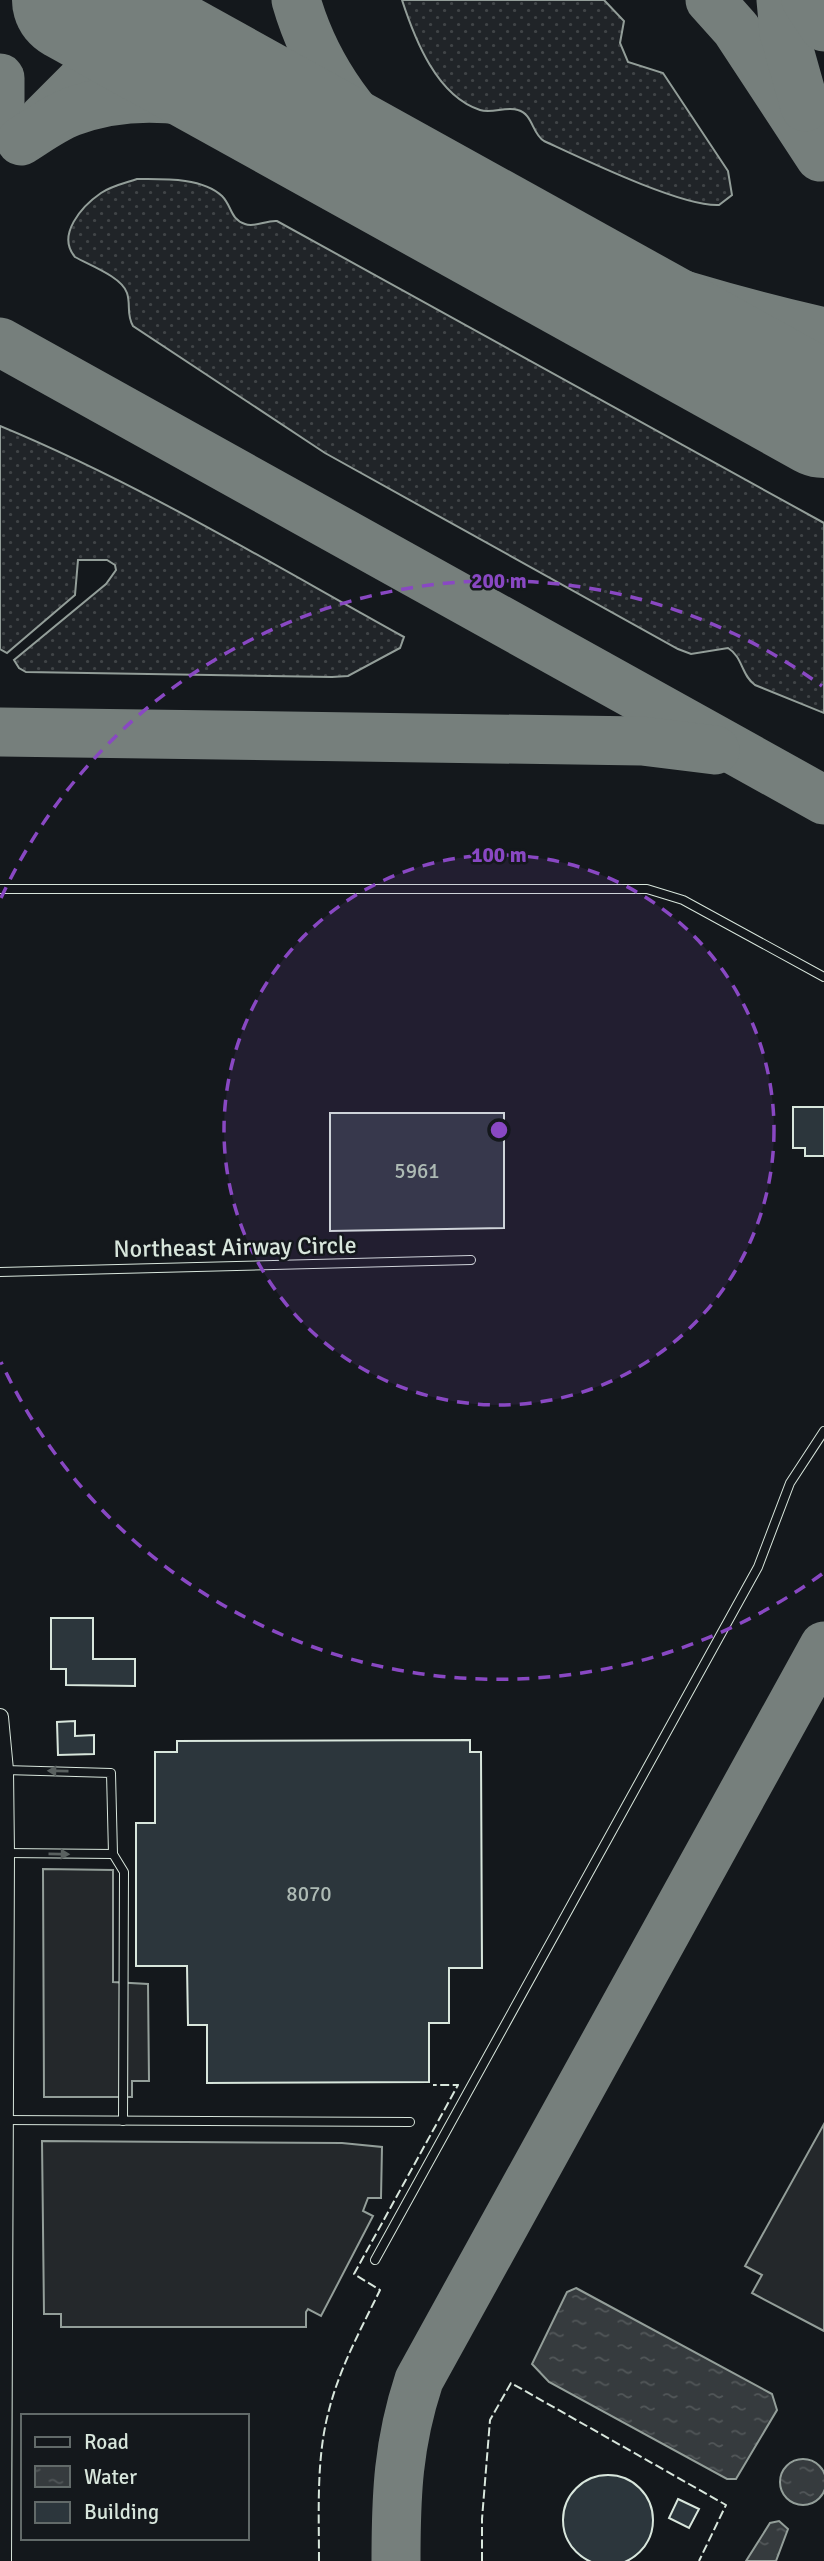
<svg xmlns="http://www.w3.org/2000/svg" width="824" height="2561" font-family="Signika,sans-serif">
<defs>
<pattern id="grass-dots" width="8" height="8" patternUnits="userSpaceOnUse" patternTransform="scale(1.75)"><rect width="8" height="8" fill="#202428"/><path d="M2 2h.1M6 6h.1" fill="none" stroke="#404447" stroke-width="1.8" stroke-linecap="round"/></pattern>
<pattern id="water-ripples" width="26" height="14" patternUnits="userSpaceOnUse" patternTransform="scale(1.75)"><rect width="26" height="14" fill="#363b3e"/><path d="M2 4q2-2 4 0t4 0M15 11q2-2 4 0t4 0" fill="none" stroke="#525759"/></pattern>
</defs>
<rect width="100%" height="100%" fill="#14181c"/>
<g fill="url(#grass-dots)" stroke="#939e99" stroke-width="2">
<path d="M 402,0 L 604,0 L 624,21 L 620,43 L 628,62 L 663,73 L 728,171 L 732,195 L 719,205 C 682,207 581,158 544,141 C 532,134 533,114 518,110 C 506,106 492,114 480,110 C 437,96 415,40 402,0 Z"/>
<path d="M 137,179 C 162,179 202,177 222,196 C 232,206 230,219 245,224 C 255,228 266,220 277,221 L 824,523 L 824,713 L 755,685 C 741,675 743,657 728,648 L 691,654 L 678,649 L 325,453 L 133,326 C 126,314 131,305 127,293 C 122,277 89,265 75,257 C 56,235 82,206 101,193 C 111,186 125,183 137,179 Z"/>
<path d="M 0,426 C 140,484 272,564 404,637 L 400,648 L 348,676 L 332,677 L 26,672 L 19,668 L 14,660 L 106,584 L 116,570 L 115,565 L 107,560 L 78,560 L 75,595 L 7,653 L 0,649 Z"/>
</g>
<g fill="#24282b" stroke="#939e99" stroke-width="2">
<polygon points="43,1869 113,1870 113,1982 148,1984 149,2081 132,2081 132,2097 44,2097"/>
<polygon points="824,2124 824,2331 752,2293 762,2275 745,2266"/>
<polygon points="42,2141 342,2143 382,2147 381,2198 368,2198 363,2211 373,2216 321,2316 308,2309 306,2312 306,2327 61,2327 61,2314 44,2314"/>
</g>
<g fill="url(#water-ripples)" stroke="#939e99" stroke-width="2">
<polygon points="576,2288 772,2394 777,2410 736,2479 727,2479 549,2382 532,2364 567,2292"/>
<circle cx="803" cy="2482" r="23"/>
<polygon points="779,2521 788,2529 776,2561 746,2561 770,2523"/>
</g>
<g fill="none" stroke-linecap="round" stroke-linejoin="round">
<g stroke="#767f7c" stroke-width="49">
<path d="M 296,0 C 316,70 358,126 414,171"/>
<polyline points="710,0 736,29 820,157"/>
<polyline points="781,0 784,32 805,107"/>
<polyline points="806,0 824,27"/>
<polyline points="0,78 0,115"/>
<polyline points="43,119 162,0"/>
<path d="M 21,141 C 37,131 53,119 71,112 C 175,73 280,124 373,168 C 431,194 489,221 547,246 C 636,284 729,310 824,332"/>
<polyline points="0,342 824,800"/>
<polyline points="0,732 642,741 715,750"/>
<path d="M 396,2561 C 396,2494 398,2444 419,2380 L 824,1646"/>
</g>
<polyline stroke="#767f7c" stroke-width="124" points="74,0 824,416"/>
</g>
<g fill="#2c363c" stroke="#d8e6dc" stroke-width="2">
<polygon points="793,1107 824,1107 824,1156 805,1156 805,1148 793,1148"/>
<polygon points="330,1113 504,1113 504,1228 330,1231"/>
<polygon points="51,1618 93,1618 93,1659 135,1659 135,1686 66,1685 66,1669 51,1669"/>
<polygon points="75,1721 75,1736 94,1735 94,1754 58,1755 57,1722"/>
<polygon points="470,1740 470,1752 481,1752 482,1968 449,1968 449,2023 429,2023 429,2082 207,2083 207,2025 188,2025 187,1966 136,1966 136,1823 155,1823 155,1752 177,1752 177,1741"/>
<circle cx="608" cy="2520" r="45"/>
<polygon points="678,2499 699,2509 689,2528 669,2518"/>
</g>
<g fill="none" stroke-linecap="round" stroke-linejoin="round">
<defs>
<g id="lane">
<polyline points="0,889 647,889 683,900 824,977"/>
<polyline points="0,1272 471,1260"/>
<polyline points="5,1770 111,1773 113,1854 124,1872 123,2121"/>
<polyline points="6,1853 113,1854"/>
<polyline points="4,2120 410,2122"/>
<polyline points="375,2260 758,1567 790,1483 824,1431"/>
</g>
<polyline id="street" points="0,1717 5,1770 6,1853 3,2561"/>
</defs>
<use href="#lane" stroke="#d8e6dc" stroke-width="10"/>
<use href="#street" stroke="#d8e6dc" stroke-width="18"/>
<use href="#lane" stroke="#14181c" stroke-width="8"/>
<use href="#street" stroke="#14181c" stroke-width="16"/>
<g stroke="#d8e6dc" stroke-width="2" stroke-dasharray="9 3.5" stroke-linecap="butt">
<path d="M 319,2561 C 319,2511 316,2458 329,2410 C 340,2367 361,2329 380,2290 L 354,2274 L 458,2085 L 433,2085"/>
<polyline points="482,2561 482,2519 490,2420 511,2383 726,2505 699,2561"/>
</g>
</g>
<defs><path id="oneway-solid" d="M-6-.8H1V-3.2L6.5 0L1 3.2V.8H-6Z" transform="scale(1.75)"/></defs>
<g fill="#59605f">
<use href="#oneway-solid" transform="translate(58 1771) rotate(-179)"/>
<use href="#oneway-solid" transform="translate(59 1854) rotate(1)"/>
</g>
<circle cx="499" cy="1130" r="275" fill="#8948c3" fill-opacity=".12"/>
<g fill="none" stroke="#8948c3" stroke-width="3.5" stroke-dasharray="12 9">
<circle cx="499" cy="1130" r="275"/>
<path d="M822 1574A549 549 0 0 1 1 1362M1 898A549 549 0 0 1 822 686"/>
</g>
<g text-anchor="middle" stroke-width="5" stroke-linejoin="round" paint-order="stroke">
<g font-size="21" fill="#adbab4">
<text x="417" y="1178">5961</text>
<text x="309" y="1901">8070</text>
</g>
<g font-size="24" fill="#d8e6dc" stroke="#14181c">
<text transform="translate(235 1247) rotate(-1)" y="8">Northeast Airway Circle</text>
</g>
</g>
<circle cx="499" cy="1130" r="10" fill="#8948c3" stroke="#14181c" stroke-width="3.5"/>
<g font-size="21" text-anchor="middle" font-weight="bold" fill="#8948c3" stroke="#14181c" stroke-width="5" stroke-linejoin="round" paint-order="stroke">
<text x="499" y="588">200 m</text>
<text x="499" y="862">100 m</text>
</g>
<rect x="21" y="2414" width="228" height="126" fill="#14181c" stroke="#626a69" stroke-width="2"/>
<rect x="35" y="2437" width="35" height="10" fill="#14181c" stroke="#626a69" stroke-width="2"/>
<text x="84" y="2449" font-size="21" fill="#d8e6dc">Road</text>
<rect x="35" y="2466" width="35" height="21" fill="url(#water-ripples)" stroke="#626a69" stroke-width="2"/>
<text x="84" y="2484" font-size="21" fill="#d8e6dc">Water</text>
<rect x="35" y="2502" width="35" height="21" fill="#2c363c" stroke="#626a69" stroke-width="2"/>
<text x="84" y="2519" font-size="21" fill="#d8e6dc">Building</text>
</svg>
